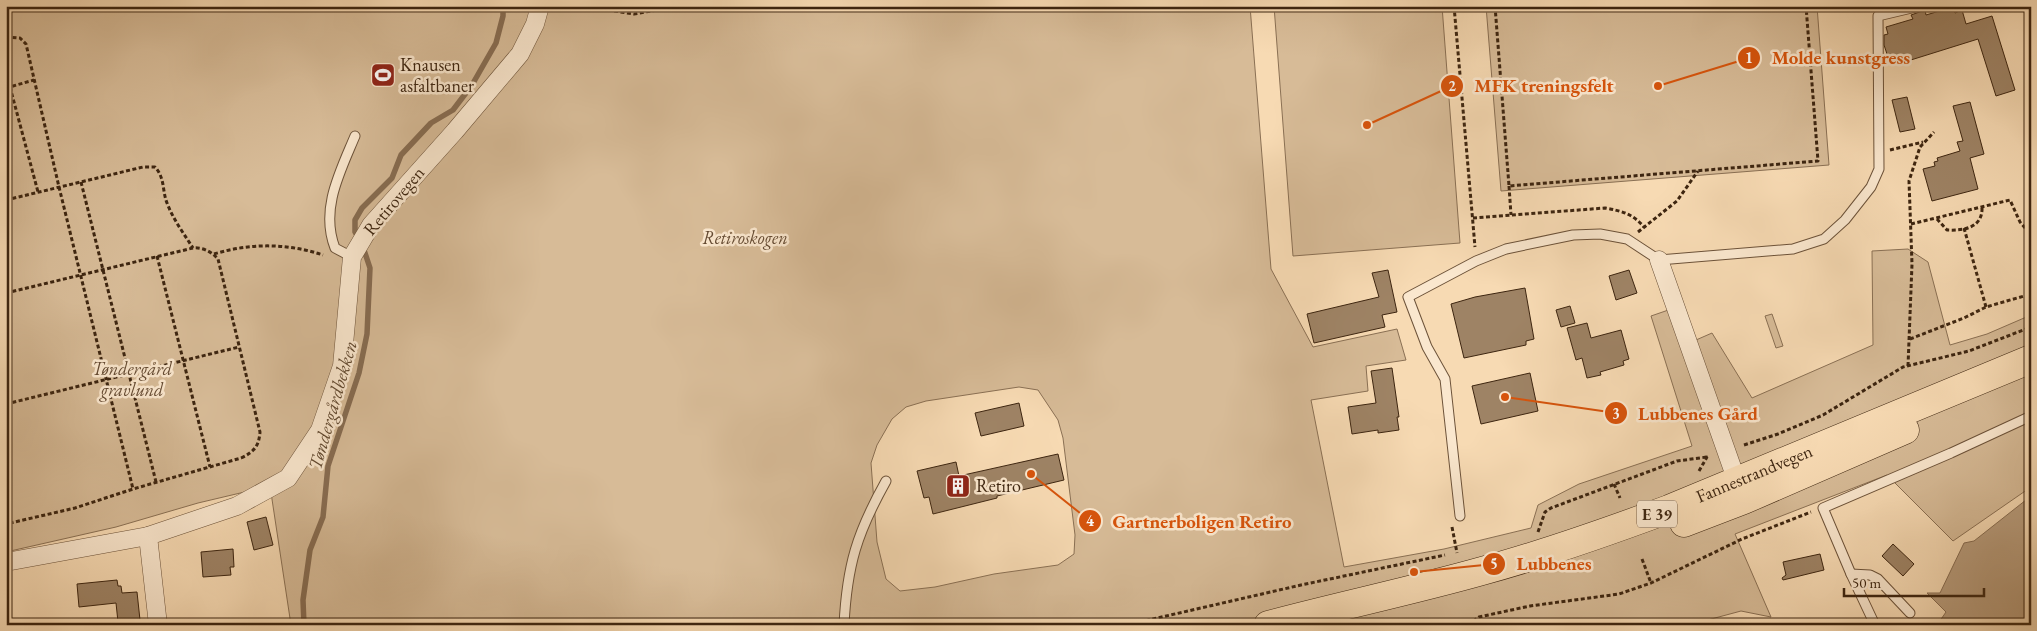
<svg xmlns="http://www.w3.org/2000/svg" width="2037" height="631" font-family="'EB Garamond',serif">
<rect width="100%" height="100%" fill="#f7dab3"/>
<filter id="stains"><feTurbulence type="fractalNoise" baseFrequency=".004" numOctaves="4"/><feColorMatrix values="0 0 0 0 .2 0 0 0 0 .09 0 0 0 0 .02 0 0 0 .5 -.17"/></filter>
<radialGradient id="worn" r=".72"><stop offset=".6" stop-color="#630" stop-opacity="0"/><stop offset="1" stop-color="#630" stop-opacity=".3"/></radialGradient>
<g fill="#d7bb97" stroke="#8a7054" fill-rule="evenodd">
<path d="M 6,6 L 1250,6 L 1271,269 L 1313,347 L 1397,329 L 1406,360 L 1366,366 L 1368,391 L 1311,400 L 1344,567 L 1444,549 L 1531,528 L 1538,505 L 1579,484 L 1692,446 L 1651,316 L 1680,306 L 1696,340 L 1712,333 L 1752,398 L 1873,345 L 1872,251 L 1908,249 L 1928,262 L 1950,345 L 1987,334 L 2031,315 L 2031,487 L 1953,541 L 1887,475 L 1735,534 L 1771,617 L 1741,611 L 1689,625 L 291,625 L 270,486 L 198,503 L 116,527 L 6,552 ZM 1019,387 L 1038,390 L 1058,420 L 1063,438 L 1075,535 L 1074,554 L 1058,565 L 994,574 L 935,587 L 900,591 L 886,579 L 877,542 L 871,463 L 877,445 L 892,419 L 906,407 L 926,401 Z"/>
<polygon points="1274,6 1442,6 1460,243 1293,256"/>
<polygon points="1486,6 1817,6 1829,165 1501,191"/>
<polygon points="1772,314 1783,346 1776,348 1765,316"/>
</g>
<polygon fill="#b89c7c" stroke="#876c51" points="2031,496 2031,625 1937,625 1946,612 1927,593 1940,593 1964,543 1974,541"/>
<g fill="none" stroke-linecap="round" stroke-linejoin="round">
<g stroke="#876c51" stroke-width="5.5">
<polyline points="359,239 355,232 355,220 362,208 392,178 401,155 431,123 453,110 472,85 496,43 503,16 503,6"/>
<polyline points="304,625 303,600 310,550 323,517 328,466 359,373 367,334 370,268 363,247"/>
</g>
</g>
<g fill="#9e8365" stroke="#3d2510">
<polygon points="1953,7 1955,13 1962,10 1966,24 1992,16 2015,90 1996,96 1978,39 1898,64 1897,60 1890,63 1884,45 1884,35 1888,34 1886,27 1913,19 1911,15 1925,10 1926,15"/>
<polygon points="1907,97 1915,129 1900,132 1892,100"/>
<polygon points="1970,102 1984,154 1970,158 1978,189 1932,201 1923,169 1935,166 1934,162 1938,161 1937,158 1960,151 1957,142 1963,141 1953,106"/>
<polygon points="1388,270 1397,312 1382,315 1385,327 1314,343 1307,314 1379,297 1372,273"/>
<polygon points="1629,270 1637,293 1616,300 1609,276"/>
<polygon points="1525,288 1534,339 1526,341 1526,345 1464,358 1451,304 1475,297"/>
<polygon points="1570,306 1575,323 1561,327 1556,310"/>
<polygon points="1587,323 1591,338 1621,330 1629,359 1623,361 1624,365 1600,372 1601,375 1587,378 1582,358 1576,360 1567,328"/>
<polygon points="1392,368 1399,417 1397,417 1399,430 1378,433 1378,430 1352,434 1348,407 1376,403 1371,371"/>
<polygon points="1530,373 1538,411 1481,424 1472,386"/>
<polygon points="1019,403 1024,426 981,436 975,413"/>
<polygon points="1058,454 1064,480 997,496 997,498 933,514 929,497 924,498 917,471 956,462 959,476"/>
<polygon points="266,517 273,545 254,550 247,522"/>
<polygon points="1893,544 1914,564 1903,576 1882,556"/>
<polygon points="233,549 234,567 230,567 231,575 203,577 201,552"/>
<polygon points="1820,554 1824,570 1783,580 1782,578 1786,575 1783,562"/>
<polygon points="117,580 118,586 121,586 122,593 137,592 140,620 118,622 116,603 79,607 77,584"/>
</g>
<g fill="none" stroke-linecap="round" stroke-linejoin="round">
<defs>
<g id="lane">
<path d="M 352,257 L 335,248 C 320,209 340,172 355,136"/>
<polyline points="1460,516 1445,379 1427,347 1408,297 1476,261 1506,249 1573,235 1600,234 1627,239 1659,260 1793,249 1824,239 1845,220 1871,187 1879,169 1878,16 1920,6"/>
<polyline points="1851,574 1870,575 1878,579 1910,613"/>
<path d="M 844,625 C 847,565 857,533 886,481"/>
<polyline points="1875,625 1851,574 1823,508 1951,453 2031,416"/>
</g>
<g id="street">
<polyline points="1659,260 1740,490"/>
<polyline points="6,562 148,536"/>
<polyline points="158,625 148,536 237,506 288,478 320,430 342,366 352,257 371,225 455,131 520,54 535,24 540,6"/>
</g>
<g id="highway">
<polyline points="1684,523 1744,500 1905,430"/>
<path id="s1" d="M 1268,625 C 1339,606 1411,591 1482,571 C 1545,554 1607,532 1669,509 L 2031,359"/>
</g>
</defs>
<use href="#lane" stroke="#6c5239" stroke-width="11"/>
<use href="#street" stroke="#6c5239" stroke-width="19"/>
<use href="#highway" stroke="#3d2510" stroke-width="29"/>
<g stroke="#3d2510" stroke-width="3" stroke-dasharray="4 2.5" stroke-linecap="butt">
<polyline points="582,6 634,14 680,6"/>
<polyline points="1454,6 1475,247"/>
<polyline points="1495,6 1509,186 1818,161 1806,6"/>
<polyline points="6,37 20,38 26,44 59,187 133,489"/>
<polyline points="10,87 38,192"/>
<polyline points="6,88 34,80"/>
<polyline points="1890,150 1923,142"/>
<polyline points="81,182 156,482"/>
<polyline points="1509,186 1511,215"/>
<path d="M 6,200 L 143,167 L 155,167 C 165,178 162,190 167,203 C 173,219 184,234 193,248"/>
<path d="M 1473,218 L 1605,208 C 1622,211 1633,214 1644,227"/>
<path d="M 1937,219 L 1947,230 C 1965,231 1983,227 1982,207"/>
<polyline points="1911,224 2010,200 2020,222 2031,235"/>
<polyline points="1964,228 1986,307"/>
<polyline points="1638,232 1677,201 1698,171"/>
<path d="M 214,254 C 250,243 287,243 323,255"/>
<polyline points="157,256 210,467"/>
<path d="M 6,293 L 193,248 C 203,247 212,252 218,259 L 260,432 C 259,446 254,452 241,458 L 133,489 L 75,508 L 6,524"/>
<polyline points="1910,339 1964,318 1986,307 2031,294"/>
<polyline points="1908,366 1912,264 1909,181 1920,147 1934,132"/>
<polyline points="6,404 239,347"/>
<polyline points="1744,445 1778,434 1823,415 1903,367 1969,351 2031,327"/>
<polyline points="1699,471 1707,457 1709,456"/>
<polyline points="1614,484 1620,498"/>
<polyline points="1452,527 1457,553"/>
<polyline points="1538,532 1545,512 1551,508 1677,461 1707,457"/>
<polyline points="1642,559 1651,583"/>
<polyline points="1127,625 1301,585 1445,555"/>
<polyline points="1468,625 1479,617 1530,606 1619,594 1651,583 1742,539 1811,512"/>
</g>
<use href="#lane" stroke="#fae7ce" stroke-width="9"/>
<use href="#street" stroke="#fae7ce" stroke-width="18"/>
<use href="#highway" stroke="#f7dab3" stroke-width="28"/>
</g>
<defs>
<symbol id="stadium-square" viewBox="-11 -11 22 22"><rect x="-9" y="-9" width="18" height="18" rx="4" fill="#8f2418" stroke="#fae7ce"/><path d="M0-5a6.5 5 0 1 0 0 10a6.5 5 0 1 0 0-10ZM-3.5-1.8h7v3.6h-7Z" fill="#fff"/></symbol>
<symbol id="building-square" viewBox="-11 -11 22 22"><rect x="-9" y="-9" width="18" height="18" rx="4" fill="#8f2418" stroke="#fae7ce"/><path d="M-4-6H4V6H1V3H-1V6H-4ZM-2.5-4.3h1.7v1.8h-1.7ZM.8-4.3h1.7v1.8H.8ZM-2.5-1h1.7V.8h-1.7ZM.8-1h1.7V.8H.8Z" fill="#fff"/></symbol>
</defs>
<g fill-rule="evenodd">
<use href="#stadium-square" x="369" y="61" width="28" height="28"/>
<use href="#building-square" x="944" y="472" width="28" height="28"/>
</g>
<g text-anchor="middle" stroke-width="5" stroke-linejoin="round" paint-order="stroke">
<rect fill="#fae7ce" stroke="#765f49" stroke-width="1" x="1637" y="500.5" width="40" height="27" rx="4"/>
<g font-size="16" font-weight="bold" fill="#3d2510">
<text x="1657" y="520">E 39</text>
</g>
<g font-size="18" fill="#3d2510" stroke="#fae7ce" text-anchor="start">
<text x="400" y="71">Knausen<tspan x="400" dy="21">asfaltbaner</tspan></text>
<text x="976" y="492">Retiro</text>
</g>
<g font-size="18" fill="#3d2510" stroke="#fae7ce">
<text transform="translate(394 201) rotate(-50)" y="6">Retirovegen</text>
<text dy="6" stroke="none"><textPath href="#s1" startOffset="510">Fannestrandvegen</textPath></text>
</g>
<g font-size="18" font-style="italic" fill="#644a32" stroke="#fae7ce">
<text x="745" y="244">Retiroskogen</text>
<text x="132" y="375">Tøndergård<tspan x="132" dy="21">gravlund</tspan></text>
</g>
<g font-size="19" font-style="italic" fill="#624930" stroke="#fae7ce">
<text transform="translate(332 405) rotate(-74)" y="7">Tøndergårdbekken</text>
</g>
</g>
<path fill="none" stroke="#d7540c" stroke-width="2" d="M1658 86L1749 58M1367 125L1452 86M1505 397L1616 413M1031 474L1090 521M1414 572L1494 564"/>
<g fill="#d7540c" stroke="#fae7ce" stroke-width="2">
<circle cx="1658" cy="86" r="5"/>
<circle cx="1367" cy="125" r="5"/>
<circle cx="1505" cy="397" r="5"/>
<circle cx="1031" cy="474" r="5"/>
<circle cx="1414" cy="572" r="5"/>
<circle cx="1749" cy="58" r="12"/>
<circle cx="1452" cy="86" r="12"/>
<circle cx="1616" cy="413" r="12"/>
<circle cx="1090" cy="521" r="12"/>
<circle cx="1494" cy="564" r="12"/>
</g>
<g font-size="15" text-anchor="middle" font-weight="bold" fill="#fff">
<text x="1749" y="63">1</text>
<text x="1452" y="91">2</text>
<text x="1616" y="419">3</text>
<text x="1090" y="526">4</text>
<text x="1494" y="569">5</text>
</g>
<g font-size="19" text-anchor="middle" font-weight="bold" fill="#d7540c" stroke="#fae7ce" stroke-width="5" stroke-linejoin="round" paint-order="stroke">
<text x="1841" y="64">Molde kunstgress</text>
<text x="1544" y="92">MFK treningsfelt</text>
<text x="1698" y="420">Lubbenes Gård</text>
<text x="1202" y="528">Gartnerboligen Retiro</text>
<text x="1554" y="570">Lubbenes</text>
</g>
<rect width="2037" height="631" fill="none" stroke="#f7dab3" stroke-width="25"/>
<rect x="8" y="8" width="2022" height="616" fill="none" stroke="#3d2510" stroke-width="2.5"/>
<rect x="12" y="12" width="2012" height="606" fill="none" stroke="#3d2510"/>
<path d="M1844 588v8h140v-8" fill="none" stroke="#3d2510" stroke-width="2.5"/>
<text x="1852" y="588" font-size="15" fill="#3d2510" stroke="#fae7ce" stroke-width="4" paint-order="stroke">50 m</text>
<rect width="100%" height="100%" filter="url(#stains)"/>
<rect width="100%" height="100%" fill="url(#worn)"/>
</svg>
